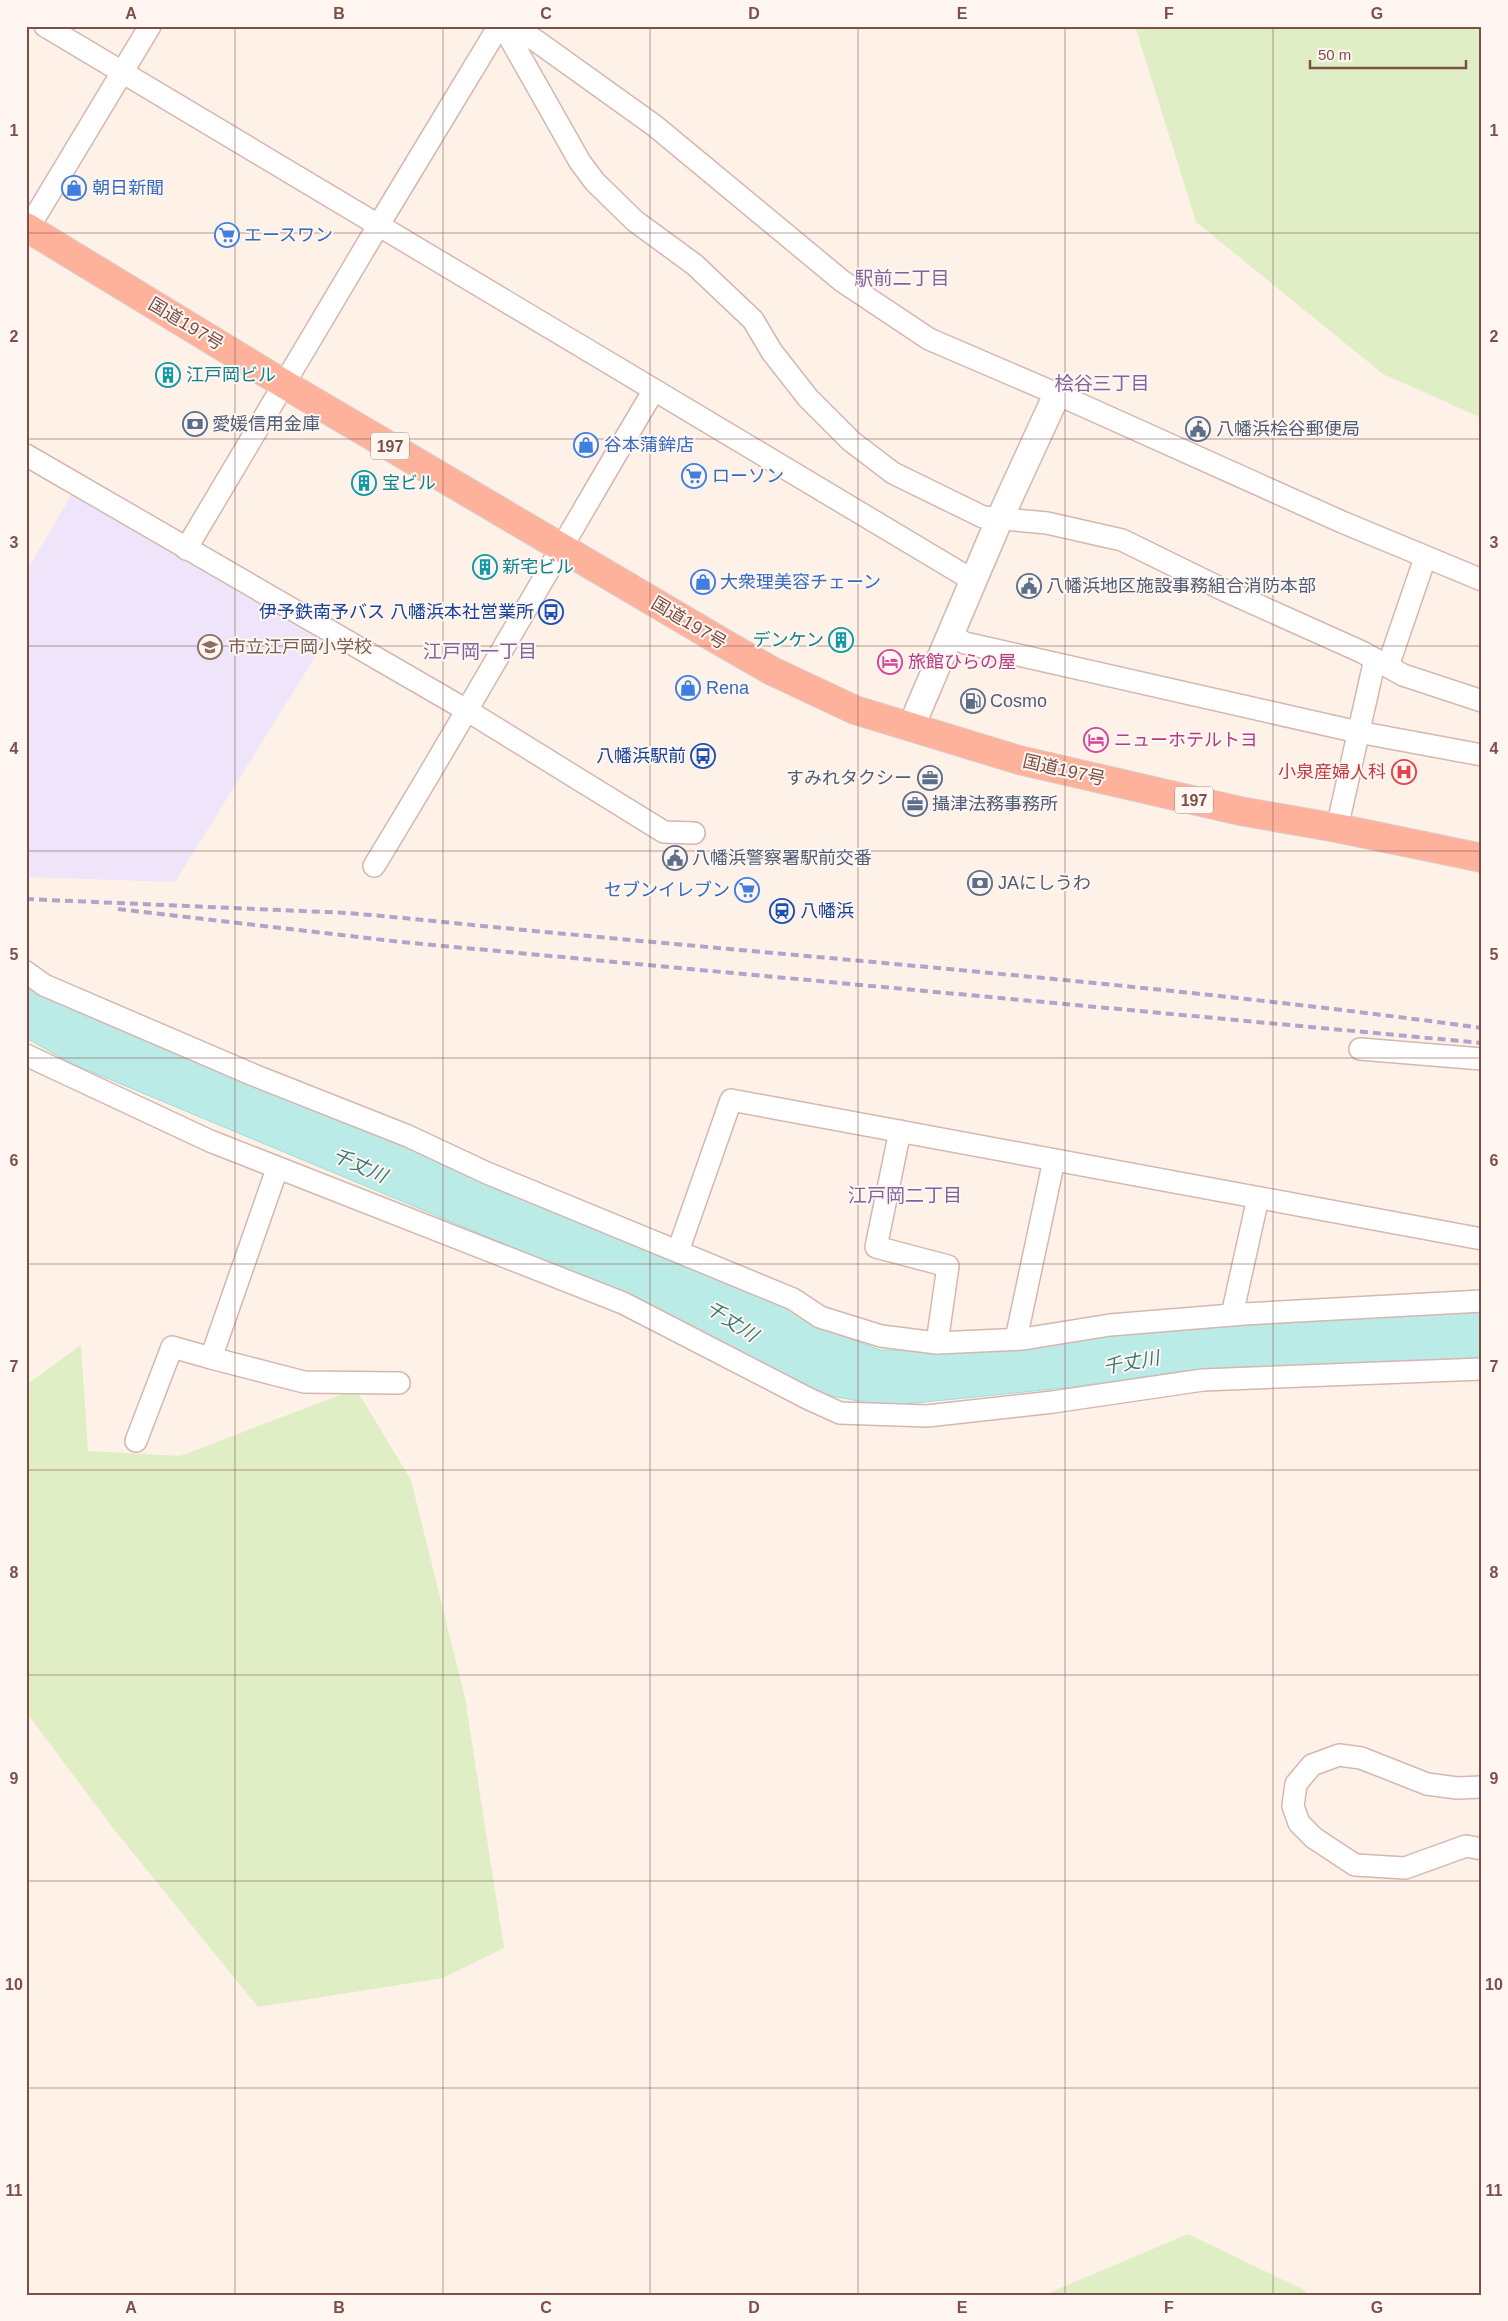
<svg xmlns="http://www.w3.org/2000/svg" width="1508" height="2321" font-family="Arial,'Noto Sans JP',sans-serif">
<rect width="100%" height="100%" fill="#fef1e8"/>
<polygon fill="#eee5fb" points="76,487 328,636 175,882 26,877 26,572"/>
<g fill="#dfeec5">
<polygon points="1135,26 1482,26 1482,418 1383,374 1196,222"/>
<polygon points="81,1345 88,1451 180,1456 356,1389 411,1480 465,1698 504,1948 443,1978 258,2007 116,1832 26,1712 26,1385"/>
<polygon points="1188,2234 1306,2291 1308,2295 1044,2295"/>
</g>
<polygon fill="#baebe7" stroke="#9fddd9" points="26,987 245,1080 787,1307 818,1327 880,1350 987,1351 1167,1328 1482,1311 1482,1359 1182,1371 1073,1387 885,1406 827,1395 634,1298 73,1064 26,1038"/>
<g fill="none" stroke-linecap="round" stroke-linejoin="round">
<defs>
<g id="minor">
<polyline points="45,26 974,581"/>
<polyline points="503,26 580,162 595,182 635,221 695,265 753,320 772,352 808,398 851,441 893,473 983,517 1047,523 1122,540 1226,591 1362,652 1403,675 1482,701"/>
<polyline points="507,26 535,40 655,126 842,281 929,339 1057,394 1342,522 1482,580"/>
<polyline points="26,232 150,26"/>
<polyline points="26,455 468,711 664,832 694,833"/>
<polyline points="186,549 378,226 499,26"/>
<polyline points="951,636 965,643 1358,732 1482,755"/>
<polyline points="1388,666 1425,558"/>
<polyline points="1337,828 1375,659"/>
<path d="M 374,866 C 470,709 560,548 654,390"/>
<polyline points="26,972 44,985 256,1076 408,1136 487,1173 793,1299 820,1317 881,1336 937,1343 1023,1339 1110,1325 1244,1314 1482,1301"/>
<polyline points="1360,1049 1482,1059"/>
<polyline points="26,1055 210,1141 623,1303 809,1399 840,1413 927,1416 1053,1402 1203,1380 1482,1369"/>
<polyline points="900,1131 876,1247 948,1266 937,1343"/>
<polyline points="277,1169 211,1358 304,1382 399,1383"/>
<polyline points="678,1251 731,1100 1482,1239"/>
<polyline points="1232,1315 1258,1198"/>
<polyline points="1016,1339 1054,1160"/>
<polyline points="136,1441 172,1347 211,1358"/>
<polyline points="1482,1787 1457,1788 1427,1784 1361,1758 1339,1755 1312,1765 1296,1784 1293,1806 1299,1823 1314,1838 1355,1865 1405,1868 1466,1846 1482,1849"/>
</g>
<polyline id="tertiary" points="911,727 1000,518 1057,394"/>
<polyline id="trunk" points="26,227 284,384 725,644 772,671 855,710 1019,760 1240,811 1337,828 1482,858"/>
</defs>
<use href="#minor" stroke="#d5b7af" stroke-width="24"/>
<use href="#tertiary" stroke="#d5b7af" stroke-width="29"/>
<use href="#trunk" stroke="#dacecc" stroke-width="30"/>
<use href="#minor" stroke="#fff" stroke-width="21"/>
<use href="#tertiary" stroke="#fff" stroke-width="26"/>
<use href="#trunk" stroke="#feb29c" stroke-width="28"/>
<g stroke="#b0a4cb" stroke-width="4" stroke-dasharray="8 5" stroke-linecap="butt">
<path d="M 26,899 L 348,913 L 404,918 C 763,955 1124,979 1482,1028"/>
<polyline points="118,909 401,942 1482,1043"/>
</g>
</g>
<path fill="none" stroke="#7c5049" stroke-width="1" stroke-opacity="0.55" d="M 235,26 L 235,2295M 443,26 L 443,2295M 650,26 L 650,2295M 858,26 L 858,2295M 1065,26 L 1065,2295M 1273,26 L 1273,2295M 26,233 L 1482,233M 26,439 L 1482,439M 26,646 L 1482,646M 26,851 L 1482,851M 26,1058 L 1482,1058M 26,1264 L 1482,1264M 26,1470 L 1482,1470M 26,1675 L 1482,1675M 26,1881 L 1482,1881M 26,2088 L 1482,2088"/>
<defs>
<symbol id="shop-ring" viewBox="-11 -11 22 22"><circle r="9.5" fill="#fff6f1" stroke="#3f7fe0" stroke-width="1.5"/><path d="M-5-2.5h2.3a2.7 3.5 0 0 1 5.4 0H5L5.5 6h-11ZM-1.5-2.5h3a1.5 2.3 0 0 0-3 0Z" fill="#3f7fe0"/></symbol>
<symbol id="supermarket-ring" viewBox="-11 -11 22 22"><circle r="9.5" fill="#fff6f1" stroke="#3f7fe0" stroke-width="1.5"/><path d="M-6-5.5h2.5l.6 2H6L4.5 2H-2.5L-4.4-4H-6ZM-1.5 3.2a1.3 1.3 0 1 0 .1 0ZM3 3.2a1.3 1.3 0 1 0 .1 0Z" fill="#3f7fe0"/></symbol>
<symbol id="building-ring" viewBox="-11 -11 22 22"><circle r="9.5" fill="#fff6f1" stroke="#0f9aa8" stroke-width="1.5"/><path d="M-4-6H4V6H1V3H-1V6H-4ZM-2.5-4.3h1.7v1.8h-1.7ZM.8-4.3h1.7v1.8H.8ZM-2.5-1h1.7V.8h-1.7ZM.8-1h1.7V.8H.8Z" fill="#0f9aa8"/></symbol>
<symbol id="bank-ring" viewBox="-11 -11 22 22"><circle r="9.5" fill="#fff6f1" stroke="#5c6f8a" stroke-width="1.5"/><path d="M-6-4H6V4H-6ZM0-2.3a2.3 2.3 0 1 0 0 4.6a2.3 2.3 0 1 0 0-4.6Z" fill="#5c6f8a"/></symbol>
<symbol id="civic-ring" viewBox="-11 -11 22 22"><circle r="9.5" fill="#fff6f1" stroke="#5c6f8a" stroke-width="1.5"/><path d="M-.6-6.5H3V-4.5H.6V-3L4-1V1h2V6H-6V1h2V-1L-.6-3ZM-1.2 2.5V6h2.4V2.5Z" fill="#5c6f8a"/></symbol>
<symbol id="bus-ring" viewBox="-11 -11 22 22"><circle r="9.5" fill="#fff6f1" stroke="#1a4fb4" stroke-width="1.5"/><path d="M-5-6H5V4H4V6H2V4H-2V6H-4V4H-5ZM-3.5-4V0h7V-4ZM-3.5 1.2v1.5H-2V1.2ZM2 1.2v1.5H3.5V1.2Z" fill="#1a4fb4"/></symbol>
<symbol id="school-ring" viewBox="-11 -11 22 22"><circle r="9.5" fill="#fff6f1" stroke="#8d6e63" stroke-width="1.5"/><path d="M0-5L7-2L0 1L-7-2ZM-4 1L0 2.5L4 1V4Q0 6-4 4Z" fill="#8d6e63"/></symbol>
<symbol id="hotel-ring" viewBox="-11 -11 22 22"><circle r="9.5" fill="#fff6f1" stroke="#d1479c" stroke-width="1.5"/><path d="M-6-4.5h1.5V1H6V5H4.5V3h-9V5H-6ZM-4 0a1.8 1.8 0 1 1 3.6 0ZM.5 0V-2.5h3Q6-2.5 6 0Z" fill="#d1479c"/></symbol>
<symbol id="fuel-ring" viewBox="-11 -11 22 22"><circle r="9.5" fill="#fff6f1" stroke="#5c6f8a" stroke-width="1.5"/><path d="M-5.5-6h7V0h2V4h1.3V-2.5L3-4.5l.8-.8L6-3V5H2.5V1h-1V6h-7ZM-4.2-4.7v3.2H.2V-4.7Z" fill="#5c6f8a"/></symbol>
<symbol id="hospital-ring" viewBox="-11 -11 22 22"><circle r="9.5" fill="#fff6f1" stroke="#e0444e" stroke-width="1.5"/><path d="M-5-5h3v3.5h4V-5h3V5h-3V1.5h-4V5h-3Z" fill="#e0444e"/></symbol>
<symbol id="office-ring" viewBox="-11 -11 22 22"><circle r="9.5" fill="#fff6f1" stroke="#5c6f8a" stroke-width="1.5"/><path d="M-6-3h4V-5.5h4V-3h4V5H-6ZM-1-4.5V-3h2v-1.5ZM-6 0V1H6V0Z" fill="#5c6f8a"/></symbol>
<symbol id="station-ring" viewBox="-11 -11 22 22"><circle r="9.5" fill="#fff6f1" stroke="#1a4fb4" stroke-width="1.5"/><path d="M-3-6H3Q5-6 5-4V2Q5 4 3 4L4.5 6H3L1.5 4h-3L-3 6H-4.5L-3 4Q-5 4-5 2V-4Q-5-6-3-6ZM-3.5-4v3h7v-3ZM-3.5 1v1.5H-2V1ZM2 1v1.5H3.5V1Z" fill="#1a4fb4"/></symbol>
</defs>
<g fill-rule="evenodd">
<use href="#shop-ring" x="60" y="174" width="28" height="28"/>
<use href="#supermarket-ring" x="213" y="221" width="28" height="28"/>
<use href="#building-ring" x="154" y="361" width="28" height="28"/>
<use href="#bank-ring" x="181" y="410" width="28" height="28"/>
<use href="#civic-ring" x="1184" y="415" width="28" height="28"/>
<use href="#shop-ring" x="572" y="431" width="28" height="28"/>
<use href="#supermarket-ring" x="680" y="462" width="28" height="28"/>
<use href="#building-ring" x="350" y="469" width="28" height="28"/>
<use href="#building-ring" x="471" y="553" width="28" height="28"/>
<use href="#shop-ring" x="689" y="568" width="28" height="28"/>
<use href="#civic-ring" x="1015" y="572" width="28" height="28"/>
<use href="#bus-ring" x="537" y="598" width="28" height="28"/>
<use href="#building-ring" x="827" y="626" width="28" height="28"/>
<use href="#school-ring" x="196" y="633" width="28" height="28"/>
<use href="#hotel-ring" x="876" y="648" width="28" height="28"/>
<use href="#shop-ring" x="674" y="674" width="28" height="28"/>
<use href="#fuel-ring" x="959" y="687" width="28" height="28"/>
<use href="#hotel-ring" x="1082" y="726" width="28" height="28"/>
<use href="#bus-ring" x="689" y="742" width="28" height="28"/>
<use href="#hospital-ring" x="1390" y="758" width="28" height="28"/>
<use href="#office-ring" x="916" y="764" width="28" height="28"/>
<use href="#office-ring" x="901" y="790" width="28" height="28"/>
<use href="#civic-ring" x="661" y="844" width="28" height="28"/>
<use href="#bank-ring" x="966" y="869" width="28" height="28"/>
<use href="#supermarket-ring" x="733" y="876" width="28" height="28"/>
<use href="#station-ring" x="768" y="897" width="28" height="28"/>
</g>
<g text-anchor="middle" stroke-width="4" stroke-linejoin="round" paint-order="stroke">
<g fill="#fff6f1" stroke="#a3827b" stroke-width="1">
<rect x="371" y="432.5" width="38" height="27" rx="4"/>
<rect x="1175" y="786.5" width="38" height="27" rx="4"/>
</g>
<g font-size="16" font-weight="bold" fill="#7c5049">
<text x="390" y="452">197</text>
<text x="1194" y="806">197</text>
</g>
<g font-size="18" fill="#366cbe" stroke="#fff6f1" text-anchor="start">
<text x="92" y="194">朝日新聞</text>
<text x="244" y="241">エースワン</text>
<text x="604" y="451">谷本蒲鉾店</text>
<text x="712" y="482">ローソン</text>
<text x="720" y="588">大衆理美容チェーン</text>
<text x="706" y="694">Rena</text>
<text x="730" y="896" text-anchor="end">セブンイレブン</text>
</g>
<g font-size="18" fill="#7c5049" stroke="#fff6f1">
<text transform="translate(186 324) rotate(31)" y="6">国道197号</text>
<text transform="translate(689 623) rotate(31)" y="6">国道197号</text>
<text transform="translate(1064 770) rotate(13)" y="6">国道197号</text>
</g>
<g font-size="18" fill="#0d838f" stroke="#fff6f1" text-anchor="start">
<text x="186" y="381">江戸岡ビル</text>
<text x="382" y="489">宝ビル</text>
<text x="502" y="573">新宅ビル</text>
<text x="824" y="646" text-anchor="end">デンケン</text>
</g>
<g font-size="18" fill="#4e5e75" stroke="#fff6f1" text-anchor="start">
<text x="212" y="430">愛媛信用金庫</text>
<text x="1216" y="435">八幡浜桧谷郵便局</text>
<text x="1046" y="592">八幡浜地区施設事務組合消防本部</text>
<text x="990" y="707">Cosmo</text>
<text x="912" y="784" text-anchor="end">すみれタクシー</text>
<text x="932" y="810">攝津法務事務所</text>
<text x="692" y="864">八幡浜警察署駅前交番</text>
<text x="998" y="889">JAにしうわ</text>
</g>
<g font-size="18" fill="#164399" stroke="#fff6f1" text-anchor="end">
<text x="534" y="618">伊予鉄南予バス 八幡浜本社営業所</text>
<text x="686" y="762">八幡浜駅前</text>
<text x="800" y="917" text-anchor="start">八幡浜</text>
</g>
<g font-size="18" fill="#785e54" stroke="#fff6f1" text-anchor="start">
<text x="228" y="653">市立江戸岡小学校</text>
</g>
<g font-size="18" fill="#b23c85" stroke="#fff6f1" text-anchor="start">
<text x="908" y="668">旅館ひらの屋</text>
<text x="1114" y="746">ニューホテルトヨ</text>
</g>
<g font-size="18" fill="#be3a42" stroke="#fff6f1" text-anchor="end">
<text x="1386" y="778">小泉産婦人科</text>
</g>
<g font-size="19" fill="#7e659f" stroke="#fff6f1">
<text x="902" y="285">駅前二丁目</text>
<text x="1102" y="390">桧谷三丁目</text>
<text x="480" y="658">江戸岡一丁目</text>
<text x="905" y="1202">江戸岡二丁目</text>
</g>
<g font-size="19" font-style="italic" fill="#387b76" stroke="#fff6f1">
<text transform="translate(360 1165) rotate(24)" y="7">千丈川</text>
<text transform="translate(732 1321) rotate(33)" y="7">千丈川</text>
<text transform="translate(1131 1362) rotate(-10)" y="7">千丈川</text>
</g>
</g>
<rect width="1508" height="2321" fill="none" stroke="#fff6f1" stroke-width="55"/>
<path d="M1310 60v8h156v-8" fill="none" stroke="#7c5049" stroke-width="2.5"/>
<text x="1318" y="60" font-size="15" fill="#7c5049" stroke="#fff6f1" stroke-width="4" paint-order="stroke">50 m</text>
<rect x="28" y="28" width="1452" height="2266" fill="none" stroke="#7c5049" stroke-width="2"/>
<g font-size="16" text-anchor="middle" font-weight="bold" fill="#7c5049">
<text x="131" y="19">A</text>
<text x="339" y="19">B</text>
<text x="546" y="19">C</text>
<text x="754" y="19">D</text>
<text x="962" y="19">E</text>
<text x="1169" y="19">F</text>
<text x="1377" y="19">G</text>
<text x="14" y="136">1</text>
<text x="1494" y="136">1</text>
<text x="14" y="342">2</text>
<text x="1494" y="342">2</text>
<text x="14" y="548">3</text>
<text x="1494" y="548">3</text>
<text x="14" y="754">4</text>
<text x="1494" y="754">4</text>
<text x="14" y="960">5</text>
<text x="1494" y="960">5</text>
<text x="14" y="1166">6</text>
<text x="1494" y="1166">6</text>
<text x="14" y="1372">7</text>
<text x="1494" y="1372">7</text>
<text x="14" y="1578">8</text>
<text x="1494" y="1578">8</text>
<text x="14" y="1784">9</text>
<text x="1494" y="1784">9</text>
<text x="14" y="1990">10</text>
<text x="1494" y="1990">10</text>
<text x="14" y="2196">11</text>
<text x="1494" y="2196">11</text>
<text x="131" y="2313">A</text>
<text x="339" y="2313">B</text>
<text x="546" y="2313">C</text>
<text x="754" y="2313">D</text>
<text x="962" y="2313">E</text>
<text x="1169" y="2313">F</text>
<text x="1377" y="2313">G</text>
</g>
</svg>
